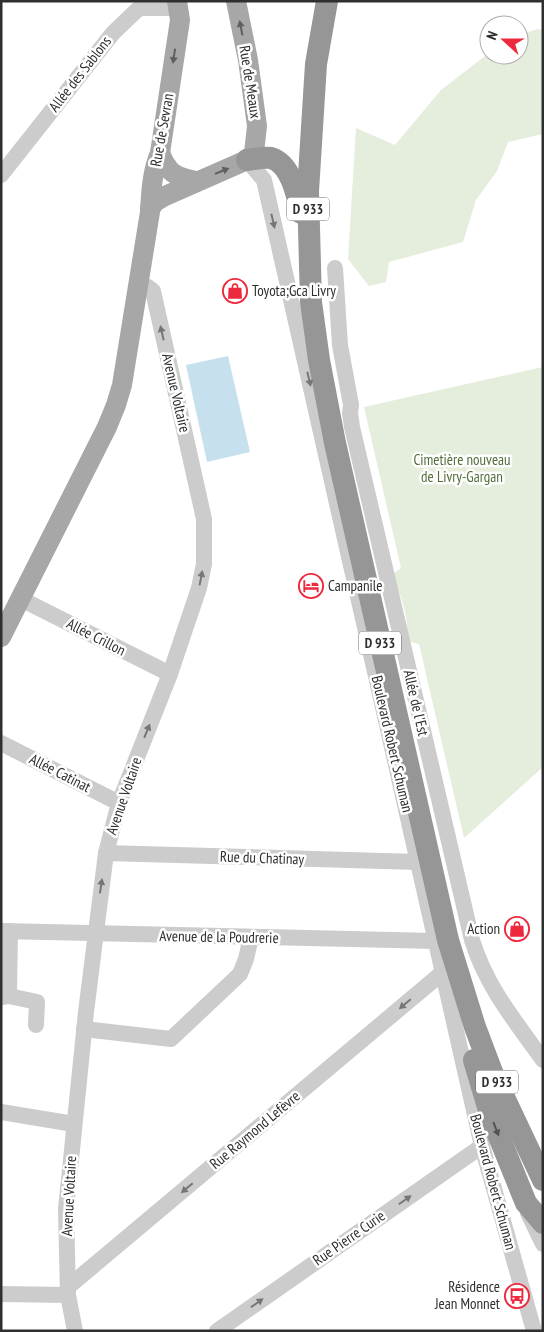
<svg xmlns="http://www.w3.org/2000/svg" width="544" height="1332" font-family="'PT Sans Narrow',sans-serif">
<rect width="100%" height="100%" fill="#fff"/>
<g fill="#e5eddc">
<polygon points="538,29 543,30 543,134 508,142 497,171 476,200 463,242 389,262 386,282 369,286 348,259 356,128 395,145 441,90 489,53 489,55 519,55 519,35"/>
<path d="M 543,367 L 543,767 L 464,838 L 419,644 L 407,641 C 409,617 402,596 391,575 L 401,568 L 364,407 Z"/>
</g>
<polygon fill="#c7e0ed" points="228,356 250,452 207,462 186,365"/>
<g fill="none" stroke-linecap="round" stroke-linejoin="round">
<g stroke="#ccc" stroke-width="16">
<polyline points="247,160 264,180 482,1146 534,1331"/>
<polyline points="1,175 113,33 137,10 141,8 179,8"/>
<path d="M 335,268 L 340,345 L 351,405 L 350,413 L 352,427 L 472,940 C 486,986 515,1021 543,1060"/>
<polyline points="21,599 170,674"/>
<polyline points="1,743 119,803"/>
<polyline points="106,853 418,862"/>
<polyline points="1,931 436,941"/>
<polyline points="9,996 10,931"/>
<polyline points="1,997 9,996 37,1002 36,1025"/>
<polyline points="84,1029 171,1039 240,974 246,959 251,937"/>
<polyline points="1,1112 74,1124"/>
<polyline points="528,1213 543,1244"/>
<polyline points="68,1287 442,973"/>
<polyline points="1,1294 68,1295"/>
<polyline points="75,1331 68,1295 66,1209 86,1012 106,853 119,803 170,674 199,588 204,564 204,519 153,291 148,287 138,286"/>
<polyline points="217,1331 482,1146"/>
</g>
<g stroke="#a7a7a7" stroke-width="20">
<path d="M 160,153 C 168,173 175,177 196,181"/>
<polyline points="150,209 155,202 165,196 247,160 254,153 257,126 248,60 236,1"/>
<path d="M 1,637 L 107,427 L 116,405 L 122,385 L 150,212 C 151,192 152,172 160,153 L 180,20 L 177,1"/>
</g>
<g stroke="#969696" stroke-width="22">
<polyline points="327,1 316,64 308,191 311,302 319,360 335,443 448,940 475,1027 492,1072 543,1180"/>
<path d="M 247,160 C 255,159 264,157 271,158 C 291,164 297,195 301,213"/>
<polyline points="474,1060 491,1117 526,1203 543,1223"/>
</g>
</g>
<defs><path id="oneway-solid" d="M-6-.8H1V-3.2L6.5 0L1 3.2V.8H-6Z" transform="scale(1.25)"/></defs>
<g fill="#5f5f5f">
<use href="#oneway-solid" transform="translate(241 28) rotate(-101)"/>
<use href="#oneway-solid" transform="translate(174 56) rotate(98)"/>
<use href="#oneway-solid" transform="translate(222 171) rotate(-22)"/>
</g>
<g fill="#767676">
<use href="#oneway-solid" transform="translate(273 221) rotate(77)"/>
<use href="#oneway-solid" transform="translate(162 333) rotate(-103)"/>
<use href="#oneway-solid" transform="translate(309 379) rotate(77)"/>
<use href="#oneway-solid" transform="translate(201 578) rotate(-79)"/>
<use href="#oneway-solid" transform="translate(147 731) rotate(-68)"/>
<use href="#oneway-solid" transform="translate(101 886) rotate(-82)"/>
<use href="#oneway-solid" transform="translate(405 1004) rotate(140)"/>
<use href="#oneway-solid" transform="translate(187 1188) rotate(140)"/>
<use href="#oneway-solid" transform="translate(405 1200) rotate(-35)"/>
<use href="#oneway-solid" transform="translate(257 1303) rotate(-35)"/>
</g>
<use fill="#535353" href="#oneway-solid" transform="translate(496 1129) rotate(69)"/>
<defs>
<symbol id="shop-ring" viewBox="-11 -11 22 22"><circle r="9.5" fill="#fff" stroke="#ed293e" stroke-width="1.5"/><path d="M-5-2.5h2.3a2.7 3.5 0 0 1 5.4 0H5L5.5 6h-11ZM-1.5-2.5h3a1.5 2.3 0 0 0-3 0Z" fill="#ed293e"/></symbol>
<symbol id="hotel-ring" viewBox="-11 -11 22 22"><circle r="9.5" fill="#fff" stroke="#ed293e" stroke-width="1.5"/><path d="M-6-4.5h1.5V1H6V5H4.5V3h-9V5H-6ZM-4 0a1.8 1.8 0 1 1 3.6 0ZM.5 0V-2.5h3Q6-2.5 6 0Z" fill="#ed293e"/></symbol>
<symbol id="bus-ring" viewBox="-11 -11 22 22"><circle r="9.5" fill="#fff" stroke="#ed293e" stroke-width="1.5"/><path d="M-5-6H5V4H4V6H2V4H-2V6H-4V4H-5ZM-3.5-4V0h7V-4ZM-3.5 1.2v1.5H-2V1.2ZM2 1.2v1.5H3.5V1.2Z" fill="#ed293e"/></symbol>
</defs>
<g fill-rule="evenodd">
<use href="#shop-ring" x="221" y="277" width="28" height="28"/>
<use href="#hotel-ring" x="297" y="572" width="28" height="28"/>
<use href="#shop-ring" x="503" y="915" width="28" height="28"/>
<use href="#bus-ring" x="503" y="1282" width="28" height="28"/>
</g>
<g text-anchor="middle" stroke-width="5" stroke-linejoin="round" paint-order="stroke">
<g fill="#fff" stroke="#6d6d6d" stroke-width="1">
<rect x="287" y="197.5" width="42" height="23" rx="4"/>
<rect x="359" y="631.5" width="42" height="23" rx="4"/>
<rect x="476" y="1070.5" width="42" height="23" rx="4"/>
</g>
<g font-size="14" font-weight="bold" fill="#2f2f2f">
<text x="308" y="214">D 933</text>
<text x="380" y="648">D 933</text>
<text x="497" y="1087">D 933</text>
</g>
<g font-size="15" fill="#2f2f2f" stroke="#fff">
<text transform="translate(80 74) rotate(-52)" y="5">Allée des Sablons</text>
<text transform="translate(250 82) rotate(81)" y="5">Rue de Meaux</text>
<text transform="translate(162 130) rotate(-80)" y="5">Rue de Sevran</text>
<text transform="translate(176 393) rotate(77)" y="5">Avenue Voltaire</text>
<text transform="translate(96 637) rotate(27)" y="5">Allée Crillon</text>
<text transform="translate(416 703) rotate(77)" y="5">Allée de l'Est</text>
<text transform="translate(392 744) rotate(77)" y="5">Boulevard Robert Schuman</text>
<text transform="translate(60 773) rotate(27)" y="5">Allée Catinat</text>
<text transform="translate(124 796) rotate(-71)" y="5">Avenue Voltaire</text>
<text transform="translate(262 858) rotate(2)" y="5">Rue du Chatinay</text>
<text transform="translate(219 937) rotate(1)" y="5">Avenue de la Poudrerie</text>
<text transform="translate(255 1130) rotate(-40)" y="5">Rue Raymond Lefèvre</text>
<text transform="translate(493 1182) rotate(75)" y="5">Boulevard Robert Schuman</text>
<text transform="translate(69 1196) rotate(-87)" y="5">Avenue Voltaire</text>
<text transform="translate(349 1238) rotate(-35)" y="5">Rue Pierre Curie</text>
</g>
<g font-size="15" fill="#2f2f2f" stroke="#fff" text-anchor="start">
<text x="252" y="296">Toyota;Gca Livry</text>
<text x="328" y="591">Campanile</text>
<text x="500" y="934" text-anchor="end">Action</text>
<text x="500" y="1292" text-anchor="end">Résidence<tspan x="500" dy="17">Jean Monnet</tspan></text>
</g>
<g font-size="15" fill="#536d3a" stroke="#fff">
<text x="462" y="465">Cimetière nouveau<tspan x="462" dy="17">de Livry-Gargan</tspan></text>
</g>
</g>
<rect width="544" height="1332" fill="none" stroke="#2f2f2f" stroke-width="5"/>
<g transform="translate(504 40) rotate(291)"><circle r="24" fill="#ffffff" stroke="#acacac"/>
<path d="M0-4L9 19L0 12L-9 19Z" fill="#ed293e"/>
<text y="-8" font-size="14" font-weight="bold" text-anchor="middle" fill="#2f2f2f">N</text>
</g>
</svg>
